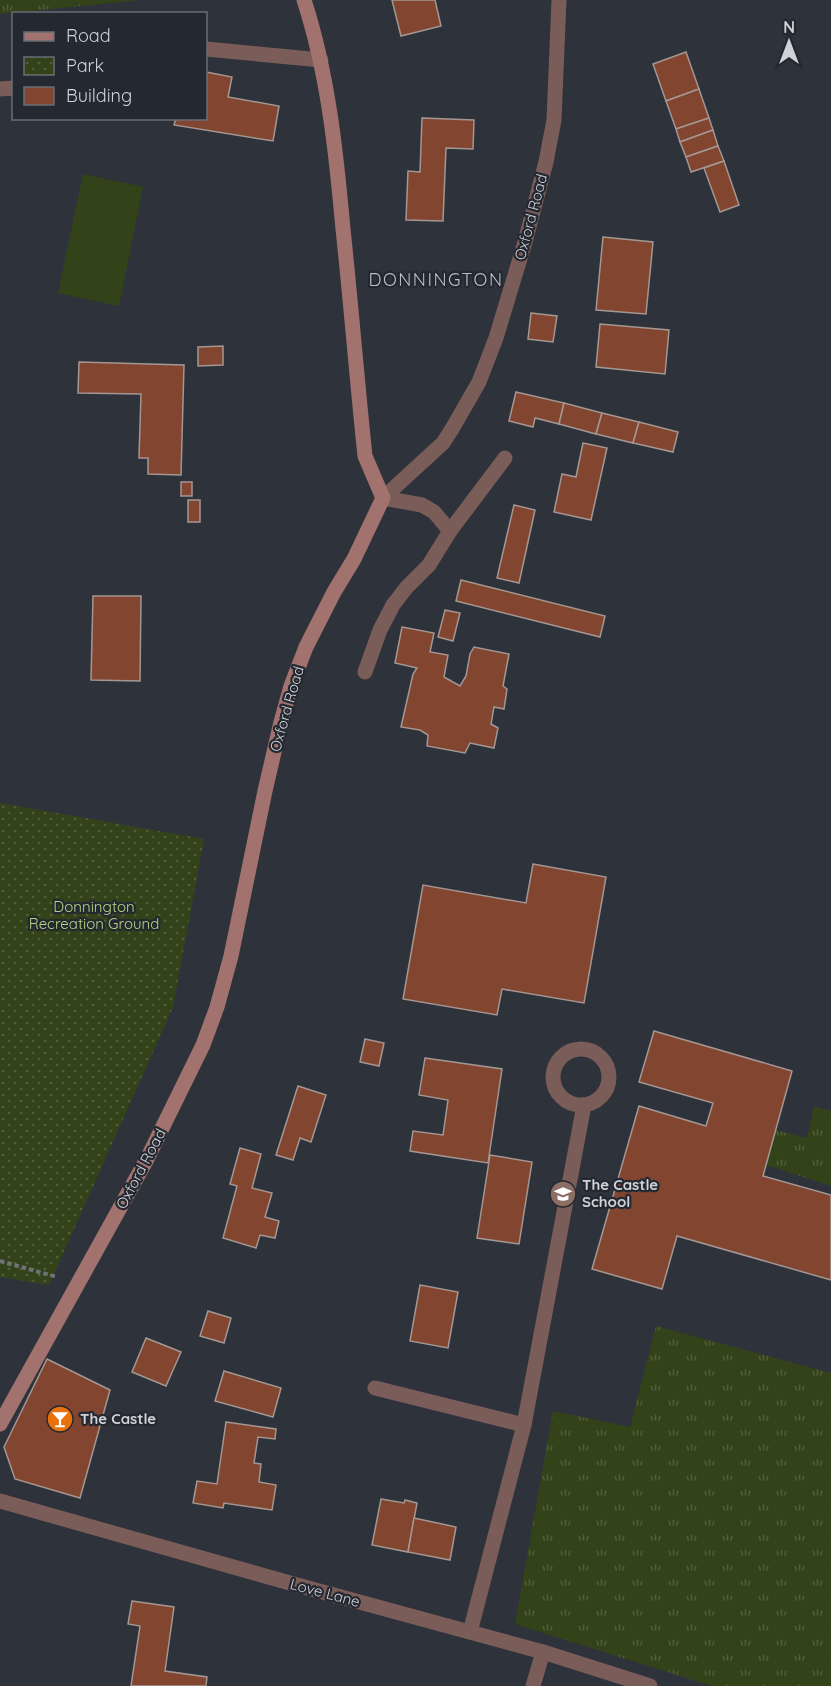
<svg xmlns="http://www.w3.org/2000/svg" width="831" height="1686" font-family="Quicksand,sans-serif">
<defs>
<pattern id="grass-tufts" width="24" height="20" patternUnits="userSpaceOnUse" patternTransform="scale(1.5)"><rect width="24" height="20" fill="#334319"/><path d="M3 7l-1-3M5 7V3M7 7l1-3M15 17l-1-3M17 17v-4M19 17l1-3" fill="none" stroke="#505d3a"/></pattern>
<pattern id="park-dots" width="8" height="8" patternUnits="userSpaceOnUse" patternTransform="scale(1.5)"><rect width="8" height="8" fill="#334319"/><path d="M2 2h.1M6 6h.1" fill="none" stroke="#505d3a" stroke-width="1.8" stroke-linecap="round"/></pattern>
</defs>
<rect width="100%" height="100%" fill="#2e323a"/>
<g fill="url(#grass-tufts)">
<polygon points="0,0 141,0 0,14"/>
<polygon points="814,1106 831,1111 831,1186 766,1165 775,1130 807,1138"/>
<polygon points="656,1326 831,1373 831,1686 712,1686 515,1624 553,1411 630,1427"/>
</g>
<polygon fill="url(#park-dots)" points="0,803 204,839 173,1007 49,1285 0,1277"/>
<polygon fill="#334319" points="83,174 143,187 119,306 58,293"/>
<g fill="#814530" stroke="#a49793" stroke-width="1.5">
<polygon points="392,0 435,0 441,26 401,36"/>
<polygon points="686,52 699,89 666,101 653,64"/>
<polygon points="206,72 232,77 228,97 279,106 273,141 174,125 176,118 206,118"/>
<polygon points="699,89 709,118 676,129 666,101"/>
<polygon points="422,118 474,120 473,149 446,148 443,221 406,220 408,171 420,172"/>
<polygon points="709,118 713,130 680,142 676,129"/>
<polygon points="713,130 718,146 686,157 680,142"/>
<polygon points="718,146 724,161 691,172 686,157"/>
<polygon points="724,161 739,205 720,212 704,168"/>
<polygon points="603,237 653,242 646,314 596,310"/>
<polygon points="531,313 557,316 553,342 528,339"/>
<polygon points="600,324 669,330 665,374 596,367"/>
<polygon points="223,346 223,365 198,366 198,347"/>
<polygon points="79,362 184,365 181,475 148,474 148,458 139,458 141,394 78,393"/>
<polygon points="516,392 564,403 559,424 535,418 533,427 509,421"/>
<polygon points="564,403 602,413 596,434 559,424"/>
<polygon points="602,413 639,422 633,443 596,434"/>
<polygon points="639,422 678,432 673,452 633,443"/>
<polygon points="583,443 607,448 591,520 554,512 562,474 576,477"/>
<rect x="181" y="482" width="11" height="14"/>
<rect x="188" y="500" width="12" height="22"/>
<polygon points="514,505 535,510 519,583 497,578"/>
<polygon points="461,580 605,616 600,637 456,601"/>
<polygon points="93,596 141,596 140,681 91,680"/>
<polygon points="445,610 460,613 453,641 438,637"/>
<polygon points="402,627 434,633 430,652 448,655 444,677 460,686 466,676 470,654 474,647 509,654 503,686 507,689 504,709 494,707 491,724 498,728 494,748 470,743 465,753 427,746 428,735 420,730 401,727 413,674 417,668 395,663"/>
<polygon points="533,864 606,877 584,1003 502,989 497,1015 403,999 423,885 526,903"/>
<polygon points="654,1031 792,1071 763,1176 831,1195 831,1280 677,1236 662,1289 592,1269 639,1106 706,1126 713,1103 639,1082"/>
<polygon points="365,1039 384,1043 379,1066 360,1062"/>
<polygon points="425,1058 502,1069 488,1163 410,1151 413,1131 443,1135 448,1100 419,1095"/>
<polygon points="298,1086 326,1095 311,1142 300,1138 293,1160 276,1155"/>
<polygon points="240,1148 261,1154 252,1188 272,1193 265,1217 279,1221 275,1238 260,1235 256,1248 223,1238 237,1186 230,1184"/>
<polygon points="490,1155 532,1162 519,1244 477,1238"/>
<polygon points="420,1285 458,1292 448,1348 410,1341"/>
<polygon points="208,1311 231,1318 224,1343 200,1336"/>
<polygon points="146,1338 181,1352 166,1386 132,1372"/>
<polygon points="47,1359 110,1390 80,1498 15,1479 4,1447"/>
<polygon points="224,1371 281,1388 273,1417 215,1401"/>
<polygon points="226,1422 276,1429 275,1439 258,1437 254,1463 261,1464 259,1482 276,1485 272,1510 224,1503 223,1508 193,1503 197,1481 217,1484"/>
<polygon points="381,1499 404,1503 405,1500 417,1503 408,1552 372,1545"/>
<polygon points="414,1518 456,1527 450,1560 408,1552"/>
<polygon points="132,1601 174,1607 165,1671 207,1677 206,1686 131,1686 140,1626 128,1624"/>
</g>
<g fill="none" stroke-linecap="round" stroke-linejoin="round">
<polyline stroke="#6e7279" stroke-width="4" stroke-dasharray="4.5 3" stroke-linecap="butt" points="0,1261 57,1277"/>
<g stroke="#7a5c59" stroke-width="15">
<polyline points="206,49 321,60"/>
<polyline points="0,89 14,88"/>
<polyline points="383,498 422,505 434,512 450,531"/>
<polyline points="365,672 380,630 393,605 406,588 429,565 450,531 505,458"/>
<circle cx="581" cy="1077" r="28"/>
<polyline points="375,1388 524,1425"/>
<polyline points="470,1632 524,1425 584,1105"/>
</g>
<polyline stroke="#7a5c59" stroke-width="15" points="533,1686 543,1652"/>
<g stroke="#7a5c59" stroke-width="15">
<polyline points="383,498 443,443 452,429 479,382 496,338 525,242 546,162 554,120 559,0"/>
<polyline points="0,1501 297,1585 543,1652 650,1686"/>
</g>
<path stroke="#a2736e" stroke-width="15" d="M 0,1424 L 147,1159 L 203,1045 L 217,1007 L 231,956 L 265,791 L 281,722 L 291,686 L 306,647 L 334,592 L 354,559 L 383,498 L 365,456 C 357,380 351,304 343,229 C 336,151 328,74 304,0"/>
</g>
<defs>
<symbol id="school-disc" viewBox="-11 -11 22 22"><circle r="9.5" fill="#8d6e63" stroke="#242830"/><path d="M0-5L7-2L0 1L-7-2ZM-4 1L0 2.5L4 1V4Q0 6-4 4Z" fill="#fff"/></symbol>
<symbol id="bar-disc" viewBox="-11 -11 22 22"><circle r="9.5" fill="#e8710a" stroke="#242830"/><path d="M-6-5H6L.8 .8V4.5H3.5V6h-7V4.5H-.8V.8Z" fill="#fff"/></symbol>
</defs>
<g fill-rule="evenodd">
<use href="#school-disc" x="548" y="1179" width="30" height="30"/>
<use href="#bar-disc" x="45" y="1404" width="30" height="30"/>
</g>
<g text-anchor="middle" stroke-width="4.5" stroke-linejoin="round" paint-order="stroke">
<g font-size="15" fill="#cfd2d7" stroke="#242830">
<text transform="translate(531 217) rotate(-75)" y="5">Oxford Road</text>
<text transform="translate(287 709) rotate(-74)" y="5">Oxford Road</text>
<text transform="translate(141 1169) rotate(-62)" y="5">Oxford Road</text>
<text transform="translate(325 1593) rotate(15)" y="5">Love Lane</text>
</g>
<g font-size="15" fill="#b5d782" stroke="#242830">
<text x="94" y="912">Donnington<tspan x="94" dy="17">Recreation Ground</tspan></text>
</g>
<g font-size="15" font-weight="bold" fill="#cfd2d7" stroke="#242830" text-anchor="start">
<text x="582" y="1190">The Castle<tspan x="582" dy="17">School</tspan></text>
<text x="80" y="1424">The Castle</text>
</g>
<g font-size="18" letter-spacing="1.5" fill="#babec9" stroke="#242830">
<text x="436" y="286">DONNINGTON</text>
</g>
</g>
<rect x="12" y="12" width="195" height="108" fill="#242830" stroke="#686c73" stroke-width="1.5"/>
<rect x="24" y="32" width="30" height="9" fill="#a2736e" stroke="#686c73" stroke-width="1.5"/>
<text x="66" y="42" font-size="18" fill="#cfd2d7">Road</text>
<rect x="24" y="57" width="30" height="18" fill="url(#park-dots)" stroke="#686c73" stroke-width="1.5"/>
<text x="66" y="72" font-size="18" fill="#cfd2d7">Park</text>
<rect x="24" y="87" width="30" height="18" fill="#814530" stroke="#686c73" stroke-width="1.5"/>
<text x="66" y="102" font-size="18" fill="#cfd2d7">Building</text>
<g transform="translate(789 42)" stroke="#242830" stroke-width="4.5" paint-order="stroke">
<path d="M0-4.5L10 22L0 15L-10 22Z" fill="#cfd2d7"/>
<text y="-9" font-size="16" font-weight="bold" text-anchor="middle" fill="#cfd2d7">N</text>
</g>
</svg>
